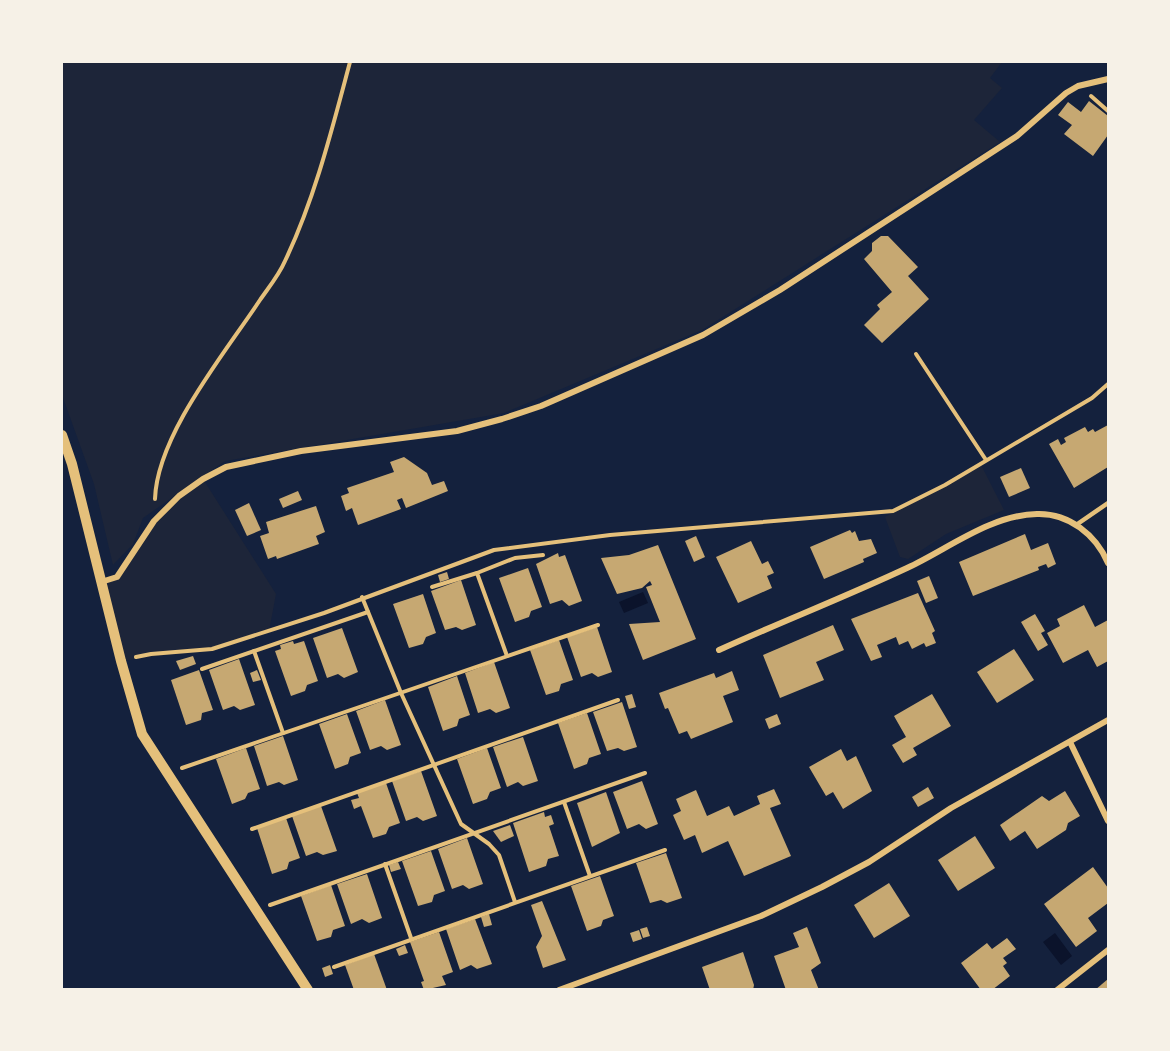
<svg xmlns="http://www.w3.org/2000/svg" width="1170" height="1051" font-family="Roboto,sans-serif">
<rect width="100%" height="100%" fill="#14213d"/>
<g fill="#1d2539">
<polygon points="62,62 1002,62 990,78 1002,88 974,120 1000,142 702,330 504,413 225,461 143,518 133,544 113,565 94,484 62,395"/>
<polygon points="980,463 1004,510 946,534 908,559 900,557 885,517"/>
<polygon points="203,479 276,594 269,631 212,649 121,661 101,582 117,577 154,521"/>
</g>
<g fill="#0b132b">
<polygon points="643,592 648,603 624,613 619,602"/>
<polygon points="1055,933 1072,956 1061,965 1043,942"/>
</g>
<g fill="#c6a872">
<polygon points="1089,101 1108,116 1108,135 1093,156 1064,134 1072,125 1058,115 1068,102 1081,112"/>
<polygon points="881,236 888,236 918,267 908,276 929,299 882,343 864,325 880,309 877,305 892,292 864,259 872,251 872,243"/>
<polygon points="1108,425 1108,467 1074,488 1049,444 1058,439 1061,445 1066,442 1064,438 1085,427 1088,432 1093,429 1095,432"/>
<polygon points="404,457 427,473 432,485 444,481 448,491 406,508 402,498 397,500 401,509 358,525 352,508 346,511 341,496 349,493 347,488 394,472 390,462"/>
<polygon points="1021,468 1030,488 1009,497 1000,477"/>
<polygon points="298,491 302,500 283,508 279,499"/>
<polygon points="249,503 261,530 247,536 235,510"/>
<polygon points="316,506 325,532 316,536 319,544 277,559 276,556 268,559 260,536 269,533 266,522"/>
<polygon points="850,530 852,533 855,531 859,541 871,539 877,553 863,559 864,562 824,579 810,547"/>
<polygon points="1025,534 1031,550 1048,543 1056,564 1048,568 1046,564 1038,567 1039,570 973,596 959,562"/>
<polygon points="696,536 705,557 694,562 685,541"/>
<polygon points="751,541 762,564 768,561 774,573 767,576 772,588 738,603 716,557"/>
<polygon points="658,545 696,639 643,660 629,624 660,622 646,587 652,585 650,581 642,588 617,594 601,558 629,555"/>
<polygon points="558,553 559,557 565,555 582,601 569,606 562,600 550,604 536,564"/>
<polygon points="528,568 542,607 531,611 529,617 515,622 499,578"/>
<polygon points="447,572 449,579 440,582 438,575"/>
<polygon points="929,576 938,598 926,603 917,581"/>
<polygon points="461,580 476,625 462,630 456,627 445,630 431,591"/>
<polygon points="918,593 935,631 932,633 936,643 926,647 924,643 912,649 908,641 899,645 896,637 877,645 882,657 871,661 851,619"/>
<polygon points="423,594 436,633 426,637 423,644 409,648 393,604"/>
<polygon points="1084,605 1095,627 1108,620 1108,661 1097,667 1088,650 1063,663 1047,633 1060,626 1057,619"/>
<polygon points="1035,614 1045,631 1041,633 1048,645 1038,651 1021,622"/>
<polygon points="833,625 844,650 816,662 824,680 780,698 763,655"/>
<polygon points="597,627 612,672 598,677 592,673 581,677 567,637"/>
<polygon points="342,628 358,672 344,678 338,674 327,678 313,638"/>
<polygon points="559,640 573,680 561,684 559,691 546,695 530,650"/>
<polygon points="293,641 294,644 304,641 318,681 307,685 305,691 291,696 275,651 281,649 280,645"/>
<polygon points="1014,649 1034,680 997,703 977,672"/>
<polygon points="193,656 196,664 180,670 176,661"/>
<polygon points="239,659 255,705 240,710 234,706 223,710 209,670"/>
<polygon points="494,662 510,708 496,713 490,709 478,713 465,673"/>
<polygon points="199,670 213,710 202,713 201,720 186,725 171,680"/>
<polygon points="257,670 261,680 253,682 250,673"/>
<polygon points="732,671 739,690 723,696 733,722 691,739 687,731 679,734 668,708 665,709 659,693 714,673 716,678"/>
<polygon points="457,676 470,715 459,719 457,726 443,731 428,687"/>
<polygon points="632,694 636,707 629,709 625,696"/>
<polygon points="932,694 951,726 913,748 917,755 903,763 892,745 906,737 894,716"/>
<polygon points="385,700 401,745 387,750 381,746 370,750 356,711"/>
<polygon points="622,702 637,747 624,751 618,748 607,751 593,712"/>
<polygon points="587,713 601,754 589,758 587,764 574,769 558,723"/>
<polygon points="347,714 361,753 350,757 348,764 335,769 319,724"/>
<polygon points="777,714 781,724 769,729 765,719"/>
<polygon points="283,736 298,780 284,785 279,782 267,786 254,746"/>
<polygon points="523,737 538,781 523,786 518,782 507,787 493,747"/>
<polygon points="246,748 260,789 248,793 245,799 232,804 216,759"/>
<polygon points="487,748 501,788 490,792 487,799 473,804 457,759"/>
<polygon points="841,749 847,761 856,756 872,791 843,809 833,792 826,796 809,767"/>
<polygon points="421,771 437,816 423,821 417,817 406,821 392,781"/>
<polygon points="642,781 658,824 646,829 639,824 627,829 613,792"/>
<polygon points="386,783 400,823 389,827 386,834 373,838 361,806 354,809 351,800 359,798 357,793"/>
<polygon points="928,787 934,798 918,807 912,797"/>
<polygon points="774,789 781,804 770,808 791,856 744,876 728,841 702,853 695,835 684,840 673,815 681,811 676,799 696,790 707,816 729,806 734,816 760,804 757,796"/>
<polygon points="1065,791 1080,816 1068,823 1066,830 1037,849 1025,831 1010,841 1000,825 1042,796 1049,801"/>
<polygon points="606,792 620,833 592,847 577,803"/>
<polygon points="321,806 337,851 323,855 317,852 306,856 292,816"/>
<polygon points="544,812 545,817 551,815 554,824 549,826 559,856 548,859 546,866 529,872 513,823"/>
<polygon points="286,818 300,858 289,862 287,869 272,874 257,828"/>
<polygon points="510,825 514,836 501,842 493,831"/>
<polygon points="975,836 995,868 958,891 938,860"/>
<polygon points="467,838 483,884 469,889 463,885 452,889 438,849"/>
<polygon points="431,851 445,891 434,895 432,902 418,906 402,861"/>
<polygon points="666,853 682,898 667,903 661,900 650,903 636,863"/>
<polygon points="398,862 401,869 391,872 389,865"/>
<polygon points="1093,867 1108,888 1108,903 1088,918 1097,931 1076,947 1044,904"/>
<polygon points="367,874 382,918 369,923 362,919 351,924 337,884"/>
<polygon points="600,876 614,916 603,920 601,926 587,931 571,886"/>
<polygon points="889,883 910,916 874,938 854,905"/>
<polygon points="331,885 345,926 333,930 331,937 317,941 301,896"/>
<polygon points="542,901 566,960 543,968 536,947 542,936 531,905"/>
<polygon points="489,914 492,925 484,927 481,917"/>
<polygon points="475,919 492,964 477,969 471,965 460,970 446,929"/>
<polygon points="647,927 650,936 643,938 640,929"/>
<polygon points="807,927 821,963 811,970 819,990 786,990 774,956 799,947 793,933"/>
<polygon points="639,930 642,939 633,942 630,933"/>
<polygon points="439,932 453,972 442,976 446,985 424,990 421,982 424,981 410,942"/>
<polygon points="1007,938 1016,949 1003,958 1007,963 1003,966 1010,976 992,990 981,990 961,963 987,943 992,949"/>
<polygon points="405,945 408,953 399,956 396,949"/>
<polygon points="743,952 754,985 753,990 710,990 702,967"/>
<polygon points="374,954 387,990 354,990 345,965"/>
<polygon points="330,965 333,974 325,977 322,968"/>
<polygon points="1108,979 1108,990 1095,990"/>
</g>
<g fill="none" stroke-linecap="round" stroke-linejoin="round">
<g stroke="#e5c07b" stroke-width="4">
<polyline points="1091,96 1108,111"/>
<polyline points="916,354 986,460"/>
<path d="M 155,499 C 157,435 225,353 260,300 C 269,287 279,275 285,261 C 315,198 332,129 350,62"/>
<polyline points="432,587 477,573"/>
<polyline points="362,597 401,693 461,824 489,844 499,855 515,902"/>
<polyline points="254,651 283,733"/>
<polyline points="507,656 477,573 515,558 543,555"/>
<polyline points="136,657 151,654 212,649 324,613 494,550 610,535 893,511 945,485 1092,398 1108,384"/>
<polyline points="202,669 368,612"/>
<polyline points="182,768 598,625"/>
<polyline points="564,802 590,876"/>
<polyline points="252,829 618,700"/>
<polyline points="385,864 411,938"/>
<polyline points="270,905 645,773"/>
<polyline points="334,967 665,850"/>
</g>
<polyline stroke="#e5c07b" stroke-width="4.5" points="1076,525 1108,503"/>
<g stroke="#e5c07b" stroke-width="6">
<polyline points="101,582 117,577 154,521 179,496 203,479 226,467 301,451 457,431 502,419 541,406 703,335 780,290 1017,136 1066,93 1078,86 1108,79"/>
<path d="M 719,650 C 781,622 845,597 907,568 C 948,549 990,515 1037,514 C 1069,513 1096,535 1108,563"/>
<polyline points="1070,742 1108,821"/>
<polyline points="559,990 761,916 822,887 869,862 951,808 1108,720"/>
<polyline points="1057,990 1108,950"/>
</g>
<polyline stroke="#e5c07b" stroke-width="10" points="62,435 72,464 121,661 142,734 308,990"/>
</g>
<rect width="1170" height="1051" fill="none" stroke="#f6f1e7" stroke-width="126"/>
</svg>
